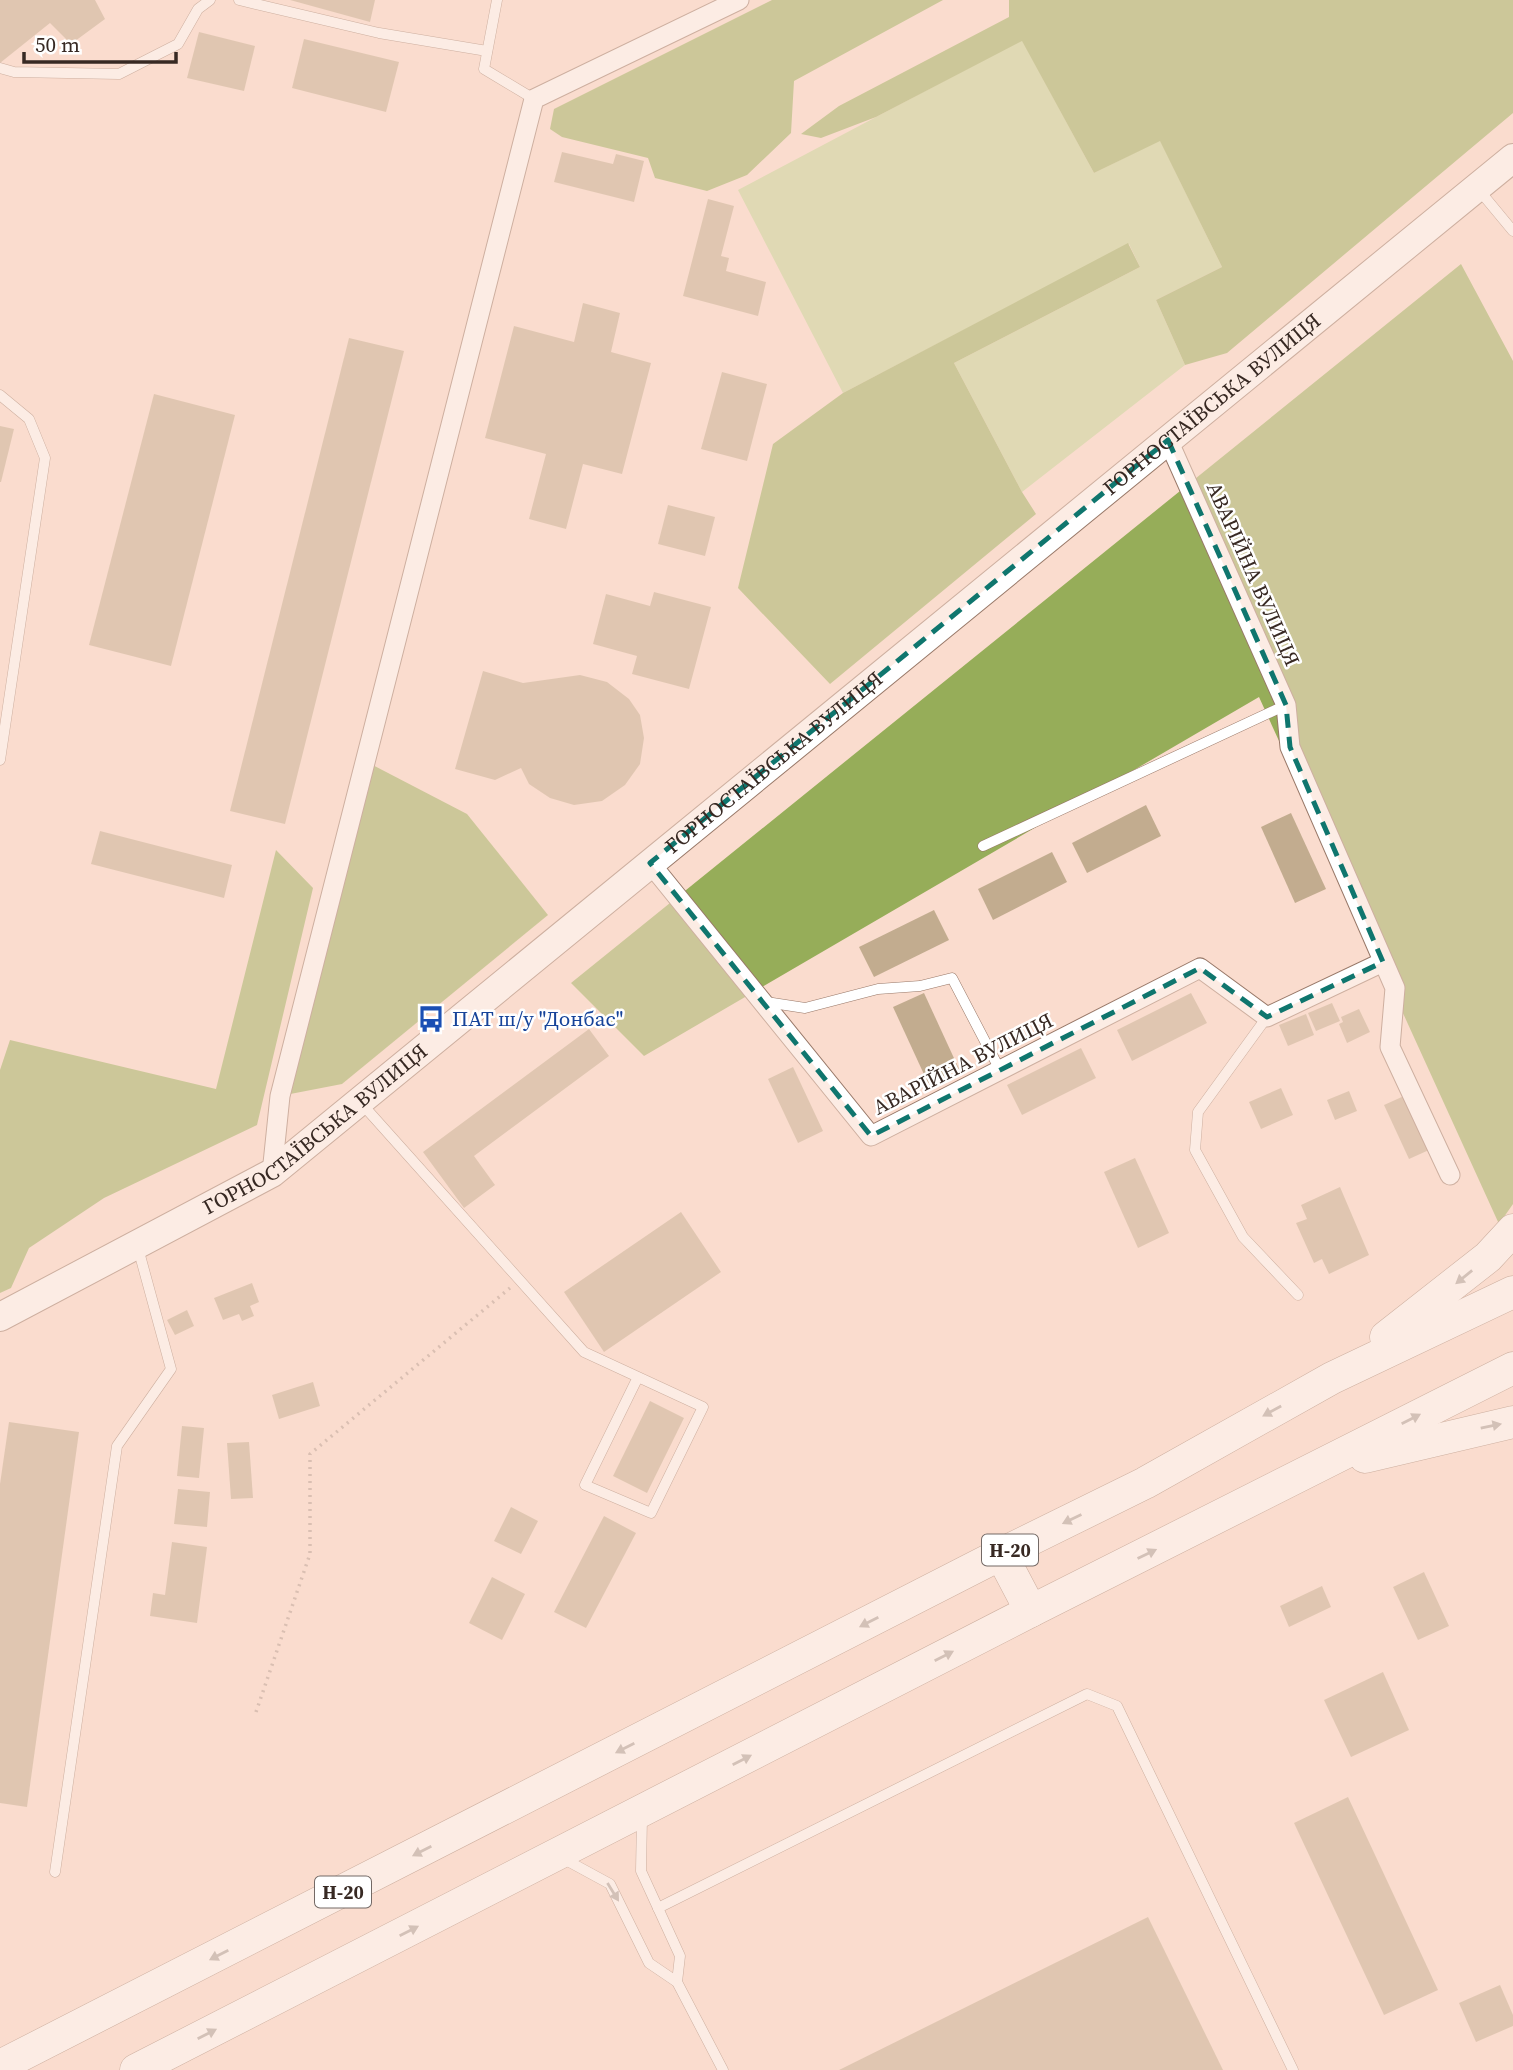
<svg xmlns="http://www.w3.org/2000/svg" width="1513" height="2070" font-family="'Source Serif 4',serif">
<rect width="100%" height="100%" fill="#fadcce"/>
<polygon fill="#c1d595" points="1022,40 1094,173 1160,140 1222,267 1156,300 1185,365 1022,492 954,363 1140,267 1129,244 843,393 738,190"/>
<g fill="#96ad59">
<polygon points="772,0 943,0 794,81 791,133 747,175 707,191 655,178 648,158 562,137 550,129 554,109"/>
<polygon points="1009,0 1513,0 1513,113 1227,353 1185,365 1156,300 1222,267 1160,141 1094,173 1022,41 876,117 821,138 801,134 839,106 1009,17"/>
<polygon points="1128,243 1140,267 954,363 1022,492 1036,514 830,684 738,588 773,444 843,393"/>
<polygon points="1461,264 1513,361 1513,1204 1499,1224 1259,697 644,1056 571,983"/>
<polygon points="363,760 467,814 548,915 342,1084 280,1096"/>
<polygon points="276,850 313,888 257,1125 104,1198 29,1248 11,1288 0,1293 0,1070 10,1040 216,1089"/>
</g>
<g fill="#c2ac8f">
<polygon points="0,0 95,0 105,19 71,44 50,23 0,63"/>
<polygon points="290,0 375,0 370,22"/>
<polygon points="199,32 255,46 244,91 187,78"/>
<polygon points="304,39 399,62 386,112 292,88"/>
<polygon points="562,152 613,164 616,154 644,161 634,202 554,182"/>
<polygon points="708,199 734,206 721,256 729,258 726,271 766,282 758,316 683,296"/>
<polygon points="583,303 620,313 611,352 651,363 622,474 583,464 566,529 529,519 546,454 485,438 514,326 574,342"/>
<polygon points="349,338 404,351 285,824 230,811"/>
<polygon points="722,372 767,384 747,461 701,449"/>
<polygon points="154,394 235,415 171,666 89,645"/>
<polygon points="0,426 14,429 1,482 0,482"/>
<polygon points="668,505 715,517 705,556 658,544"/>
<polygon points="654,592 711,607 689,689 632,674 637,656 593,644 606,594 650,606"/>
<polygon points="483,671 523,683 580,675 607,682 629,699 640,715 644,738 640,764 625,785 602,801 574,805 550,798 529,784 521,768 495,780 455,769"/>
<polygon points="1146,805 1161,836 1087,873 1072,843"/>
<polygon points="1291,813 1326,889 1295,903 1261,827"/>
<polygon points="100,831 232,865 224,898 91,864"/>
<polygon points="1052,852 1067,882 993,920 978,889"/>
<polygon points="934,910 949,940 874,977 859,947"/>
<polygon points="924,993 959,1069 928,1083 893,1007"/>
<polygon points="1191,993 1207,1023 1132,1061 1117,1030"/>
<polygon points="1332,1003 1340,1021 1316,1031 1308,1013"/>
<polygon points="1359,1009 1370,1032 1347,1043 1339,1024 1343,1022 1341,1017"/>
<polygon points="1306,1014 1314,1035 1288,1046 1279,1025"/>
<polygon points="589,1029 609,1056 474,1156 495,1185 464,1208 423,1152"/>
<polygon points="1081,1048 1096,1078 1022,1115 1007,1085"/>
<polygon points="793,1067 823,1131 798,1143 768,1079"/>
<polygon points="1281,1088 1293,1115 1261,1129 1249,1102"/>
<polygon points="1349,1091 1357,1111 1335,1120 1327,1100"/>
<polygon points="1404,1096 1429,1150 1409,1159 1384,1105"/>
<polygon points="1135,1158 1169,1233 1138,1248 1104,1172"/>
<polygon points="1340,1187 1369,1255 1329,1274 1322,1259 1314,1263 1296,1223 1307,1219 1301,1205"/>
<polygon points="681,1212 721,1272 604,1352 564,1292"/>
<polygon points="252,1283 259,1302 250,1306 254,1316 242,1321 239,1314 223,1320 214,1298"/>
<polygon points="187,1310 194,1326 175,1335 167,1320"/>
<polygon points="313,1382 320,1406 279,1419 272,1395"/>
<polygon points="650,1401 684,1418 647,1493 613,1476"/>
<polygon points="9,1422 79,1432 27,1807 0,1803 0,1484"/>
<polygon points="182,1426 204,1428 199,1478 177,1476"/>
<polygon points="249,1442 253,1498 231,1499 227,1443"/>
<polygon points="178,1489 210,1492 207,1527 174,1524"/>
<polygon points="511,1507 538,1521 521,1554 494,1541"/>
<polygon points="604,1516 636,1533 586,1628 554,1612"/>
<polygon points="172,1542 207,1547 197,1623 150,1616 153,1593 165,1595"/>
<polygon points="1424,1572 1449,1626 1418,1640 1393,1587"/>
<polygon points="492,1577 525,1594 502,1640 469,1623"/>
<polygon points="1322,1586 1331,1607 1289,1627 1280,1606"/>
<polygon points="1383,1672 1409,1730 1351,1757 1324,1700"/>
<polygon points="1348,1797 1438,1990 1384,2015 1294,1823"/>
<polygon points="1148,1917 1223,2070 839,2070"/>
<polygon points="1500,1985 1513,2015 1513,2026 1476,2042 1459,2003"/>
</g>
<g fill="none" stroke-linecap="round" stroke-linejoin="round">
<defs>
<g id="service">
<polyline points="239,0 379,33 487,51"/>
<polyline points="497,0 484,69 534,99"/>
<polyline points="0,68 14,72 119,74 178,44 198,9 210,0"/>
<polyline points="1479,190 1513,231"/>
<polyline points="0,395 29,419 45,458 0,760"/>
<polyline points="983,846 1286,705"/>
<polyline points="766,1002 805,1008 878,989 920,986 952,978 1000,1070"/>
<polyline points="1267,1017 1198,1112 1195,1150 1243,1237 1298,1295"/>
<polyline points="362,1104 584,1352 703,1407 651,1513 585,1485 638,1377"/>
<polyline points="642,1817 641,1871 680,1956 677,1982"/>
<polyline points="564,1859 610,1884 649,1963 677,1982 723,2070"/>
<polyline points="55,1872 117,1446 171,1369 138,1248"/>
<polyline points="658,1908 1087,1694 1117,1706 1293,2070"/>
</g>
<g id="minor">
<polyline points="1168,440 1286,705 1290,747 1395,988 1390,1047 1450,1175"/>
<polyline points="650,863 871,1136 1200,968 1267,1017 1383,962"/>
<polyline points="272,1173 280,1096 534,99 739,0"/>
</g>
<g id="secondary">
<path id="s1" d="M 0,1317 L 272,1173 L 1513,158"/>
</g>
<g id="primary">
<polyline points="1386,1337 1488,1257 1513,1230"/>
<polyline points="1365,1457 1513,1422"/>
<polyline points="1001,1554 1031,1611"/>
<polyline points="0,2066 1001,1554 1145,1483 1332,1378 1513,1292"/>
<polyline points="136,2070 1031,1611 1513,1368"/>
</g>
</defs>
<use href="#service" stroke="#987868" stroke-width="11"/>
<use href="#minor" stroke="#987868" stroke-width="21"/>
<use href="#secondary" stroke="#987868" stroke-width="30"/>
<use href="#primary" stroke="#987868" stroke-width="33"/>
<polyline stroke="#b39b90" stroke-width="3.5" stroke-dasharray="2 5" stroke-linecap="butt" points="256,1712 310,1554 310,1454 510,1288"/>
<use href="#service" stroke="#fff" stroke-width="10"/>
<use href="#minor" stroke="#fff" stroke-width="19"/>
<use href="#secondary" stroke="#fff" stroke-width="28"/>
<use href="#primary" stroke="#fff" stroke-width="32"/>
</g>
<defs><path id="oneway-solid" d="M-6-.8H1V-3.2L6.5 0L1 3.2V.8H-6Z" transform="scale(1.75)"/></defs>
<g fill="#a59f9c">
<use href="#oneway-solid" transform="translate(1464 1277) rotate(141)"/>
<use href="#oneway-solid" transform="translate(1272 1411) rotate(151)"/>
<use href="#oneway-solid" transform="translate(1411 1419) rotate(-27)"/>
<use href="#oneway-solid" transform="translate(1491 1426) rotate(-12)"/>
<use href="#oneway-solid" transform="translate(1072 1519) rotate(154)"/>
<use href="#oneway-solid" transform="translate(1147 1554) rotate(-26)"/>
<use href="#oneway-solid" transform="translate(869 1622) rotate(153)"/>
<use href="#oneway-solid" transform="translate(944 1656) rotate(-27)"/>
<use href="#oneway-solid" transform="translate(625 1748) rotate(153)"/>
<use href="#oneway-solid" transform="translate(742 1760) rotate(-27)"/>
<use href="#oneway-solid" transform="translate(422 1851) rotate(153)"/>
<use href="#oneway-solid" transform="translate(613 1892) rotate(58)"/>
<use href="#oneway-solid" transform="translate(409 1931) rotate(-27)"/>
<use href="#oneway-solid" transform="translate(219 1955) rotate(153)"/>
<use href="#oneway-solid" transform="translate(207 2034) rotate(-27)"/>
</g>
<path d="M0 0H1513V2070H0ZM 1168,440 L 1286,705 L 1290,747 L 1383,962 L 1267,1017 L 1200,968 L 871,1136 L 650,863 Z" fill="#fadcce" fill-opacity=".55" fill-rule="evenodd"/>
<path fill="none" stroke="#0f766e" stroke-width="5" stroke-dasharray="14 9" stroke-linejoin="round" d="M 1168,440 L 1286,705 L 1290,747 L 1383,962 L 1267,1017 L 1200,968 L 871,1136 L 650,863 Z"/>
<defs>
<symbol id="bus-bare" viewBox="-9 -9 18 18"><path d="M-5-6H5V4H4V6H2V4H-2V6H-4V4H-5ZM-3.5-4V0h7V-4ZM-3.5 1.2v1.5H-2V1.2ZM2 1.2v1.5H3.5V1.2Z" fill="#1a4fb4" stroke="#fff" stroke-width="2.5" paint-order="stroke"/></symbol>
</defs>
<g fill-rule="evenodd">
<use href="#bus-bare" x="412" y="1000" width="38" height="38"/>
</g>
<g text-anchor="middle" stroke-width="5" stroke-linejoin="round" paint-order="stroke">
<g fill="#fff" stroke="#736965" stroke-width="2">
<rect x="982" y="1534.5" width="56" height="31" rx="5"/>
<rect x="315" y="1876.5" width="56" height="31" rx="5"/>
</g>
<g font-size="19" font-weight="bold" fill="#372923">
<text x="1010" y="1557">Н-20</text>
<text x="343" y="1899">Н-20</text>
</g>
<g font-size="21" fill="#372923" stroke="#fff">
<text dy="7" stroke="none"><textPath href="#s1" startOffset="1522">ГОРНОСТАЇВСЬКА ВУЛИЦЯ</textPath></text>
<text transform="translate(1253 574) rotate(66)" y="7">АВАРІЙНА ВУЛИЦЯ</text>
<text dy="7" stroke="none"><textPath href="#s1" startOffset="956">ГОРНОСТАЇВСЬКА ВУЛИЦЯ</textPath></text>
<text transform="translate(963 1064) rotate(-27)" y="7">АВАРІЙНА ВУЛИЦЯ</text>
<text dy="7" stroke="none"><textPath href="#s1" startOffset="368">ГОРНОСТАЇВСЬКА ВУЛИЦЯ</textPath></text>
</g>
<g font-size="21" fill="#164399" stroke="#fff" text-anchor="start">
<text x="452" y="1026">ПАТ ш/у "Донбас"</text>
</g>
</g>
<path d="M24 52v10h152v-10" fill="none" stroke="#372923" stroke-width="3.5"/>
<text x="35" y="52" font-size="21" fill="#372923" stroke="#ffffff" stroke-width="5" paint-order="stroke">50 m</text>
</svg>
